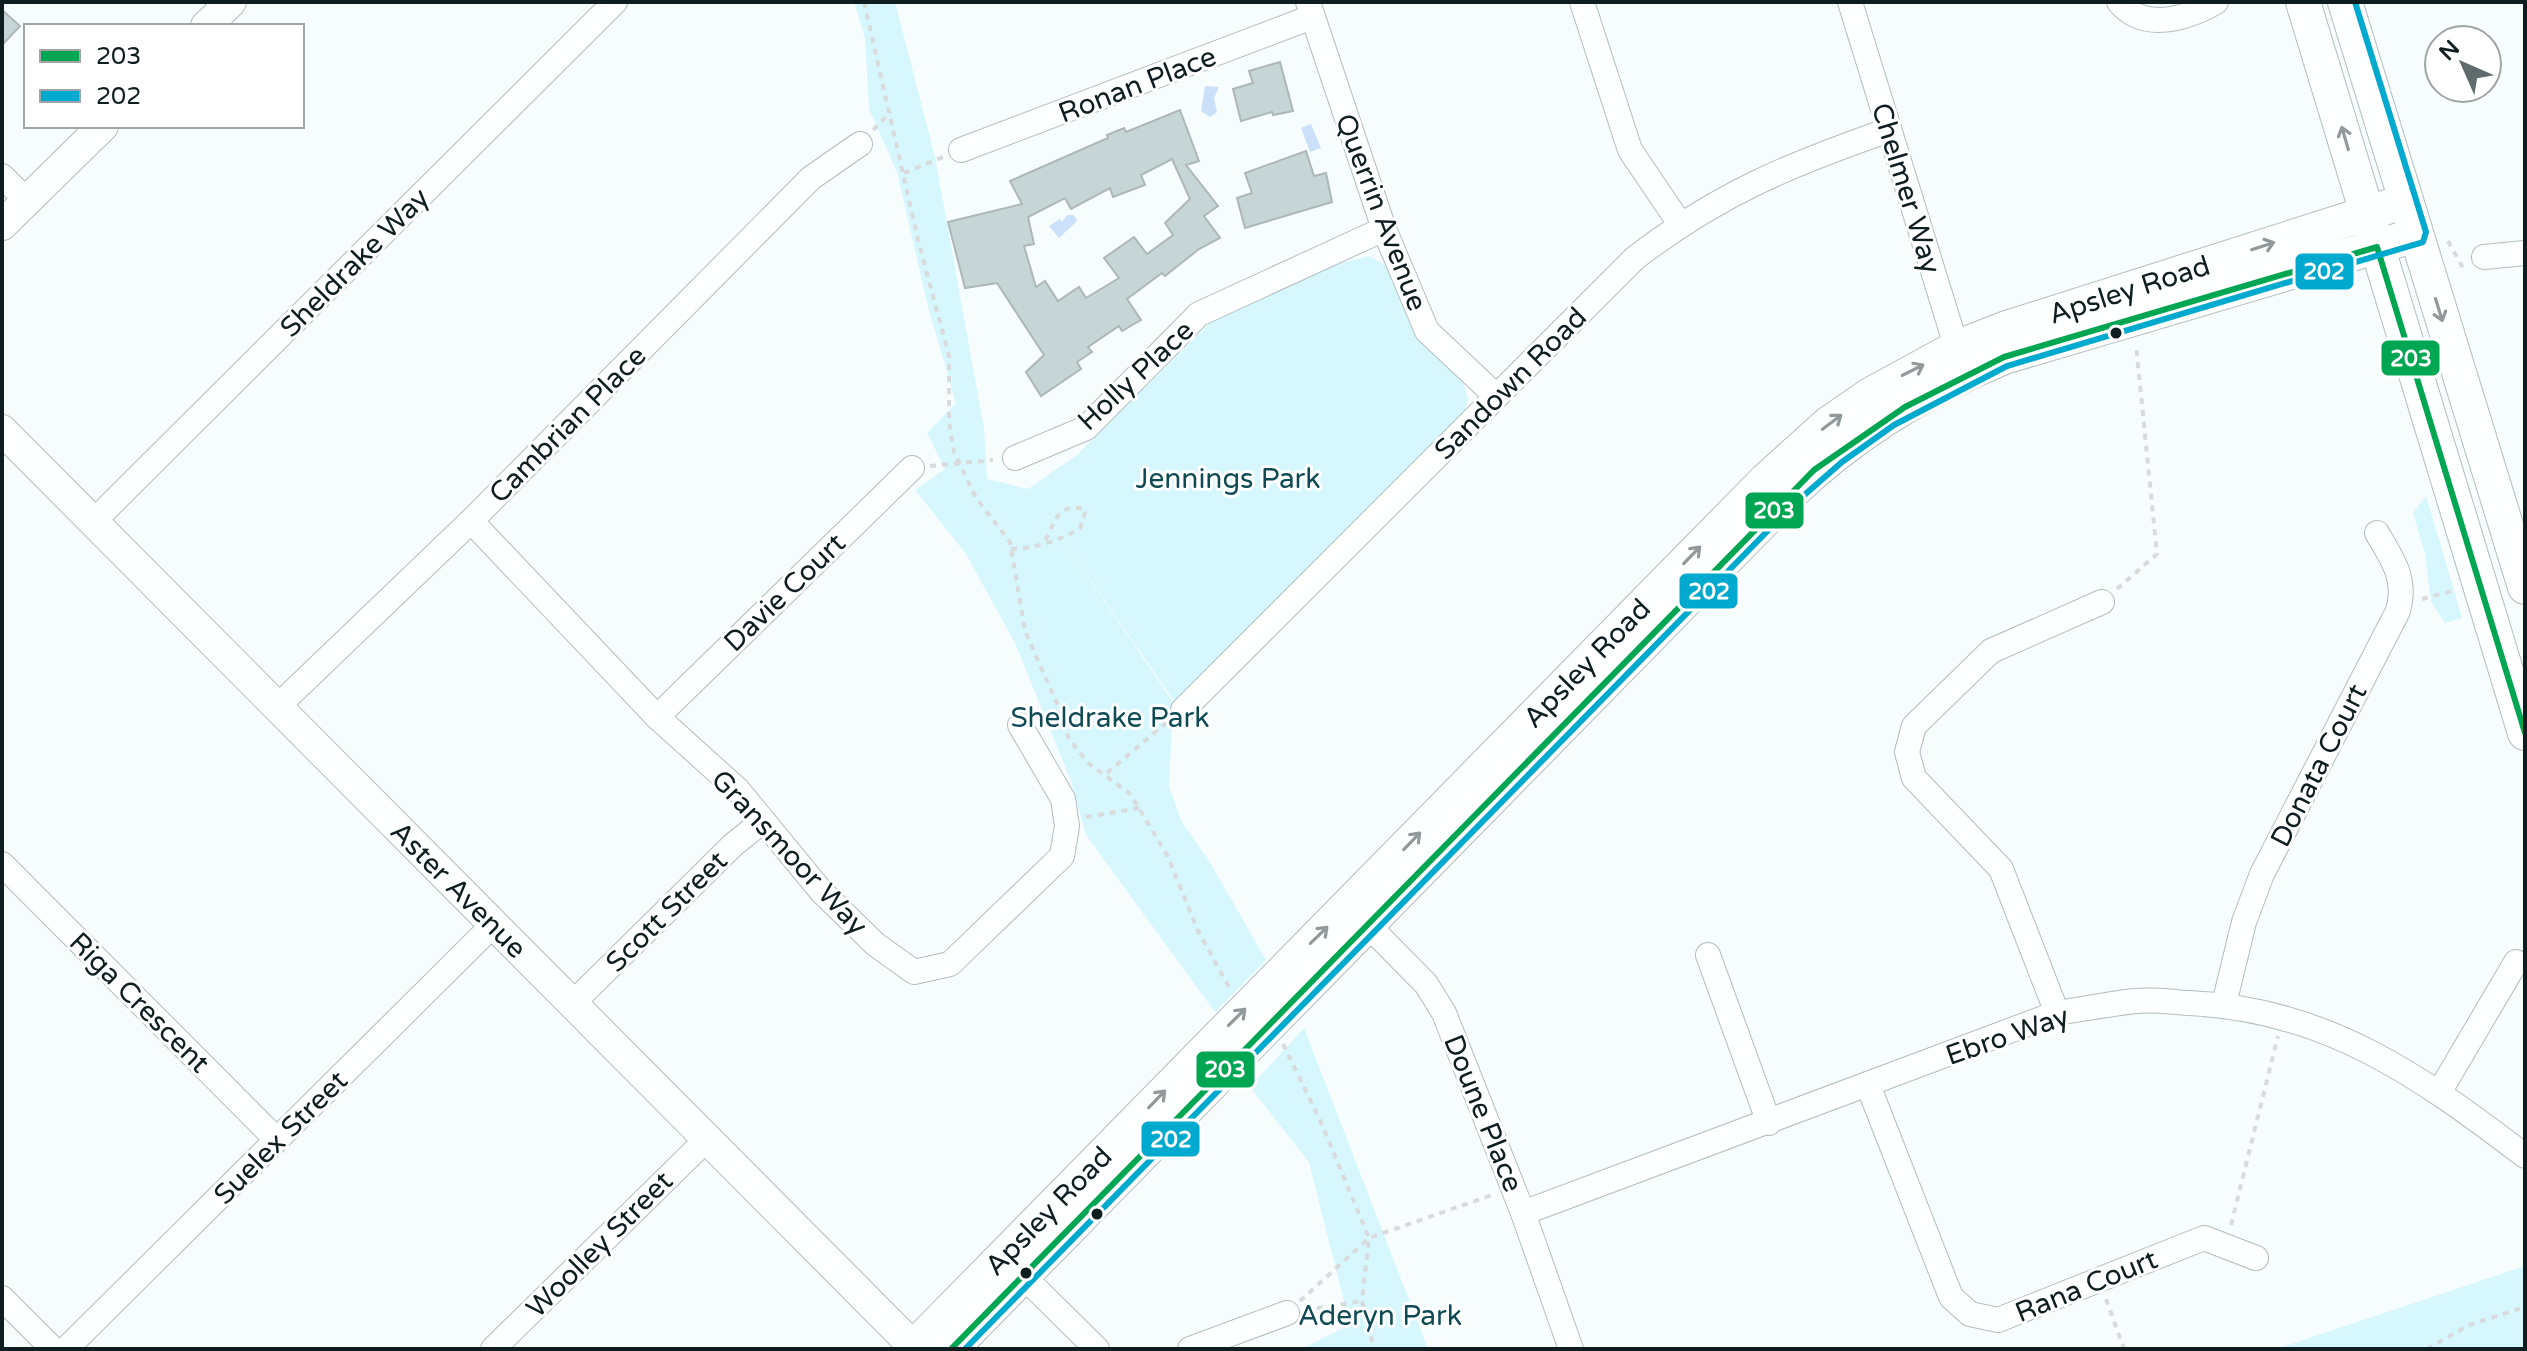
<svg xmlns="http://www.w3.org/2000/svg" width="2527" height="1351" font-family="'Varela Round',sans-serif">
<rect width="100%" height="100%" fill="#f7fcfd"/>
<g fill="#d7f7fe">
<polygon points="854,2 895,2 935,157 984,429 987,479 1028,489 1077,455 1209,324 1252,299 1330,266 1369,256 1385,265 1416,337 1463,382 1468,400 1462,419 1174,701 1041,508 1173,702 1169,786 1181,821 1208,859 1266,960 1215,1012 1086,835 1071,781 1015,643 966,554 915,490 945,469 927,433 956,403 928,307 897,172 869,109 865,38"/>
<polygon points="2426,496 2462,618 2445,623 2431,602 2425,554 2413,513"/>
<polygon points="1304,1028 1428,1349 1301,1349 1350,1325 1309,1162 1250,1087"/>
<polygon points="2525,1266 2525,1349 2276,1349"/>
</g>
<g fill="#cbe1f9">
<polygon points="1205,86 1219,87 1214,98 1217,112 1210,117 1201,111"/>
<polygon points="1311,124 1321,148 1310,152 1301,128"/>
<polygon points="1067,215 1074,215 1077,221 1059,238 1049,226 1060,219 1062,222"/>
</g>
<g fill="#c6d6d6" stroke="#adb7b7" stroke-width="2" fill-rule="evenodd">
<polygon points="2,10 20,26 2,45"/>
<polygon points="1280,62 1293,111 1273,115 1272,112 1241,121 1233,89 1253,83 1249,71"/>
<path d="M 1180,110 L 1199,161 L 1186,165 L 1218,206 L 1204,216 L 1220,238 L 1199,249 L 1165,276 L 1162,273 L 1127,299 L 1141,320 L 1122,331 L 1119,326 L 1088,347 L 1092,352 L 1077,362 L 1081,369 L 1041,396 L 1026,372 L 1044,355 L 997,283 L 965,288 L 948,222 L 1022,204 L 1010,181 L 1108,138 L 1107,135 L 1124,128 L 1126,132 ZM 1172,159 L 1190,199 L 1165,223 L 1173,235 L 1147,254 L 1134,237 L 1104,258 L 1119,278 L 1086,298 L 1079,287 L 1058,301 L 1045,281 L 1036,287 L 1024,246 L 1034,244 L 1028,217 L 1065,198 L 1071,209 L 1110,188 L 1113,197 L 1145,185 L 1141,175 Z"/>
<polygon points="1306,151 1314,176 1326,173 1332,202 1245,228 1237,198 1252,193 1245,173"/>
</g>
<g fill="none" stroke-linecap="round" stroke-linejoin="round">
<defs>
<g id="minor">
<polyline points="1308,2 1384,229 1427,331 1496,396"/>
<polyline points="1582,2 1630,150 1680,224"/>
<polyline points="1850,2 1953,336 1964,362"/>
<path d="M 2119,2 C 2144,32 2186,19 2216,2"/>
<polyline points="961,150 1312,17"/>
<polyline points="2,176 27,201"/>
<polyline points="2484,257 2525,253"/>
<polyline points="1015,458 1086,428 1199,314 1384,229"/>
<polyline points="94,521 615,2"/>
<polyline points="471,521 657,717 738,790 821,891 875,944 914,972 950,964 1062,856 1067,826 1063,799 1020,725"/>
<polyline points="277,707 471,521 811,178 860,144"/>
<path d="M 1183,710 L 1635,258 C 1720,193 1789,165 1889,130"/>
<polyline points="657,717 912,468"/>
<polyline points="2,864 277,1140"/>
<polyline points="1356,913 1426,984 1444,1013 1523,1213 1571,1349"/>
<polyline points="1708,955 1769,1123"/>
<polyline points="572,1004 733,845 763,821"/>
<path d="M 2224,1004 L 2244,922 L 2262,874 L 2398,611 C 2407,579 2393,560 2377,533"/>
<polyline points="2057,1013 2001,869 1914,778 1907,752 1914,726 1991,651 2102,602"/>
<polyline points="1868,1085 1951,1297 1970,1314 1998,1320 2204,1238 2256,1258"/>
<polyline points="2440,1091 2516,962"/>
<path d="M 1523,1213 L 2057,1013 C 2083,1009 2109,1004 2135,1001 C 2153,999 2172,1002 2189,1003 C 2326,1009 2420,1076 2525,1156"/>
<polyline points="1023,1276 1097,1349"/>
<polyline points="2,1298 53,1349"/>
<polyline points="66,1349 493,925"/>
<polyline points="493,1349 706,1140"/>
<polyline points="1190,1349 1287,1313"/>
</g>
<g id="tertiary">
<polyline points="206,26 231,2"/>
<polyline points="2,225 103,126"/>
<path id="s1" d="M 2,430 L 916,1349"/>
</g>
<g id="secondary">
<polyline points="2303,2 2525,733"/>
<polyline points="2345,2 2525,587"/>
<path id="s2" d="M 912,1349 L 1766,480 L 1828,424 L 1870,395 L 1958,347 L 2004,329 L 2406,201"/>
<path d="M 951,1349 L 1787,497 C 1850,435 1922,391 2004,357 L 2416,235"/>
</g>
</defs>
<use href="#minor" stroke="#b3bdbf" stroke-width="26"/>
<use href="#tertiary" stroke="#b3bdbf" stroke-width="32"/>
<use href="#secondary" stroke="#b3bdbf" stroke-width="36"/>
<g stroke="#d8dadb" stroke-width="4" stroke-dasharray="6 6" stroke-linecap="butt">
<polyline points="864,2 918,240 949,356 949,421 954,452 976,498 1010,542 1025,631 1059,708 1069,739 1088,763 1129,793 1139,808 1168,857 1198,931 1230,989"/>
<polyline points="873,130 891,112"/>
<polyline points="904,173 943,157"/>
<polyline points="2448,241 2463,268 2467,266"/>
<polyline points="930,466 993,460"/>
<path d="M 1011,549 C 1033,549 1062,540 1080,528 L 1086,510 C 1058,501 1055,522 1045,541"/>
<polyline points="2117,589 2157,554 2136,345"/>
<polyline points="2422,599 2456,590"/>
<polyline points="1107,773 1166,723"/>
<polyline points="1086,817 1139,808"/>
<polyline points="1283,1044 1320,1120 1369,1238 1362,1301 1374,1349"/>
<polyline points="2231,1225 2278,1036"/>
<polyline points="2106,1299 2124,1349"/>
<polyline points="1300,1301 1369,1238 1495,1194"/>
<polyline points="1305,1310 1362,1301"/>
<polyline points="2427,1349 2469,1325 2525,1307"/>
</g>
<use href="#minor" stroke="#feffff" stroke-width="24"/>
<use href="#tertiary" stroke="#feffff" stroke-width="30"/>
<use href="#secondary" stroke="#feffff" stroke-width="34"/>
<defs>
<polyline id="bus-1" points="951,1349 1814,470 1905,407 2004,357 2377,247 2525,733"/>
<polyline id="bus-2" points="965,1349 1794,504 1842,462 1894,425 2007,366 2423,242 2426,232 2355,2"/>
</defs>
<use href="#bus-1" stroke="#fff" stroke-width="12"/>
<use href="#bus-2" stroke="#fff" stroke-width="12"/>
<use href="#bus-1" stroke="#00a651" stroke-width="6"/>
<use href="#bus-2" stroke="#00a9ce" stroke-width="6"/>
</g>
<defs><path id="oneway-shaft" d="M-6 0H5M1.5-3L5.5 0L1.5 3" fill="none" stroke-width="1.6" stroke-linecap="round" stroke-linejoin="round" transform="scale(2)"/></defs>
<g stroke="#92999b">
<use href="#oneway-shaft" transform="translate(2345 138) rotate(-106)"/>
<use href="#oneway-shaft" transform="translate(2263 246) rotate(-18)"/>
<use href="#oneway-shaft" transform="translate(2439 310) rotate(73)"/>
<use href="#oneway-shaft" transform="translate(1913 370) rotate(-27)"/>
<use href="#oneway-shaft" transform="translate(1832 422) rotate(-37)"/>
<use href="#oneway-shaft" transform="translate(1692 555) rotate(-46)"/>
<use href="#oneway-shaft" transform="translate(1412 841) rotate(-46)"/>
<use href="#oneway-shaft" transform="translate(1319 935) rotate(-44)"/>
<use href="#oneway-shaft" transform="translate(1237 1017) rotate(-45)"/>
<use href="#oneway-shaft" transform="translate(1157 1099) rotate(-46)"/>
</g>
<g fill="#0d1d20" stroke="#fff" stroke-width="3">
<circle cx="2116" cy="333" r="7"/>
<circle cx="1097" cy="1214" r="7"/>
<circle cx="1026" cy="1273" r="7"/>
</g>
<g text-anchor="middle" stroke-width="6" stroke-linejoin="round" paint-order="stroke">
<g font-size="28" fill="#0d1d20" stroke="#fff">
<text transform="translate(1137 84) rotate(-21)" y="10">Ronan Place</text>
<text transform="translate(1907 188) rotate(73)" y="10">Chelmer Way</text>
<text transform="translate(1382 212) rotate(69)" y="10">Querrin Avenue</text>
<text transform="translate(354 262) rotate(-45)" y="10">Sheldrake Way</text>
<text dy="10" stroke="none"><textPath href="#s2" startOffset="1634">Apsley Road</textPath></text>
<text transform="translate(1135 375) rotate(-43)" y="10">Holly Place</text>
<text transform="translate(1510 383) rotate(-45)" y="10">Sandown Road</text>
<text transform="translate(567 424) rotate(-45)" y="10">Cambrian Place</text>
<text transform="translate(784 592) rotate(-44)" y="10">Davie Court</text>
<text dy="10" stroke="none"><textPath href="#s2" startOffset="962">Apsley Road</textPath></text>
<text transform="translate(2318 765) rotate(-63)" y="10">Donata Court</text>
<text transform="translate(790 852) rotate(47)" y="10">Gransmoor Way</text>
<text dy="10" stroke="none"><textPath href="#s1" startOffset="648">Aster Avenue</textPath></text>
<text transform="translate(666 911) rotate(-45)" y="10">Scott Street</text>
<text transform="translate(140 1002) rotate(45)" y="10">Riga Crescent</text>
<text transform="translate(2007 1035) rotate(-19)" y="10">Ebro Way</text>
<text transform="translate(1484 1113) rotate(68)" y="10">Doune Place</text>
<text transform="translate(280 1137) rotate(-45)" y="10">Suelex Street</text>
<text dy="10" stroke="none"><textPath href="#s2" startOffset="194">Apsley Road</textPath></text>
<text transform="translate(599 1244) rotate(-45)" y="10">Woolley Street</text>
<text transform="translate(2086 1285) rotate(-22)" y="10">Rana Court</text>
</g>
<g font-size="28" fill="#0e4b55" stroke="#fff">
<text x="1228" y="488">Jennings Park</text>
<text x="1110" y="727">Sheldrake Park</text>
<text x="1380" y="1325">Aderyn Park</text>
</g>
</g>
<g stroke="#fff" stroke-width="3">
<rect x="2294" y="252" width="61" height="39" rx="8" fill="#00a9ce"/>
<rect x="2380" y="339" width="61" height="38" rx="8" fill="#00a651"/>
<rect x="1744" y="491" width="61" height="39" rx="8" fill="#00a651"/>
<rect x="1678" y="572" width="61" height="38" rx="8" fill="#00a9ce"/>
<rect x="1195" y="1050" width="61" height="39" rx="8" fill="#00a651"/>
<rect x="1140" y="1120" width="61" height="38" rx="8" fill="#00a9ce"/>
</g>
<g font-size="22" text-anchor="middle" font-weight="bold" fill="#fff">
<text x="2324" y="279">202</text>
<text x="2411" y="366">203</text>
<text x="1774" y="518">203</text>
<text x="1709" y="599">202</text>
<text x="1225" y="1077">203</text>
<text x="1171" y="1147">202</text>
</g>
<rect width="2527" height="1351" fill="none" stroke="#0d1d20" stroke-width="8"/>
<rect x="24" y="24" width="280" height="104" fill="#ffffff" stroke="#9ea5a6" stroke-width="2"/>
<rect x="40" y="50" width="40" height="12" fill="#00a651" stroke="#9ea5a6" stroke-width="2"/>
<text x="96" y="64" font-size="24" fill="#0d1d20">203</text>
<rect x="40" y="90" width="40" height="12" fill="#00a9ce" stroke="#9ea5a6" stroke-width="2"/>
<text x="96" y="104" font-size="24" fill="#0d1d20">202</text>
<g transform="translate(2463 64) rotate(315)"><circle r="38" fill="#ffffff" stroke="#9ea5a6" stroke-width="2"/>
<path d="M0-6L14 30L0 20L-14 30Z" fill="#5f6b6d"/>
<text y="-12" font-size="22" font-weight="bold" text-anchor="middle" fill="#0d1d20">N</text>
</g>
</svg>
